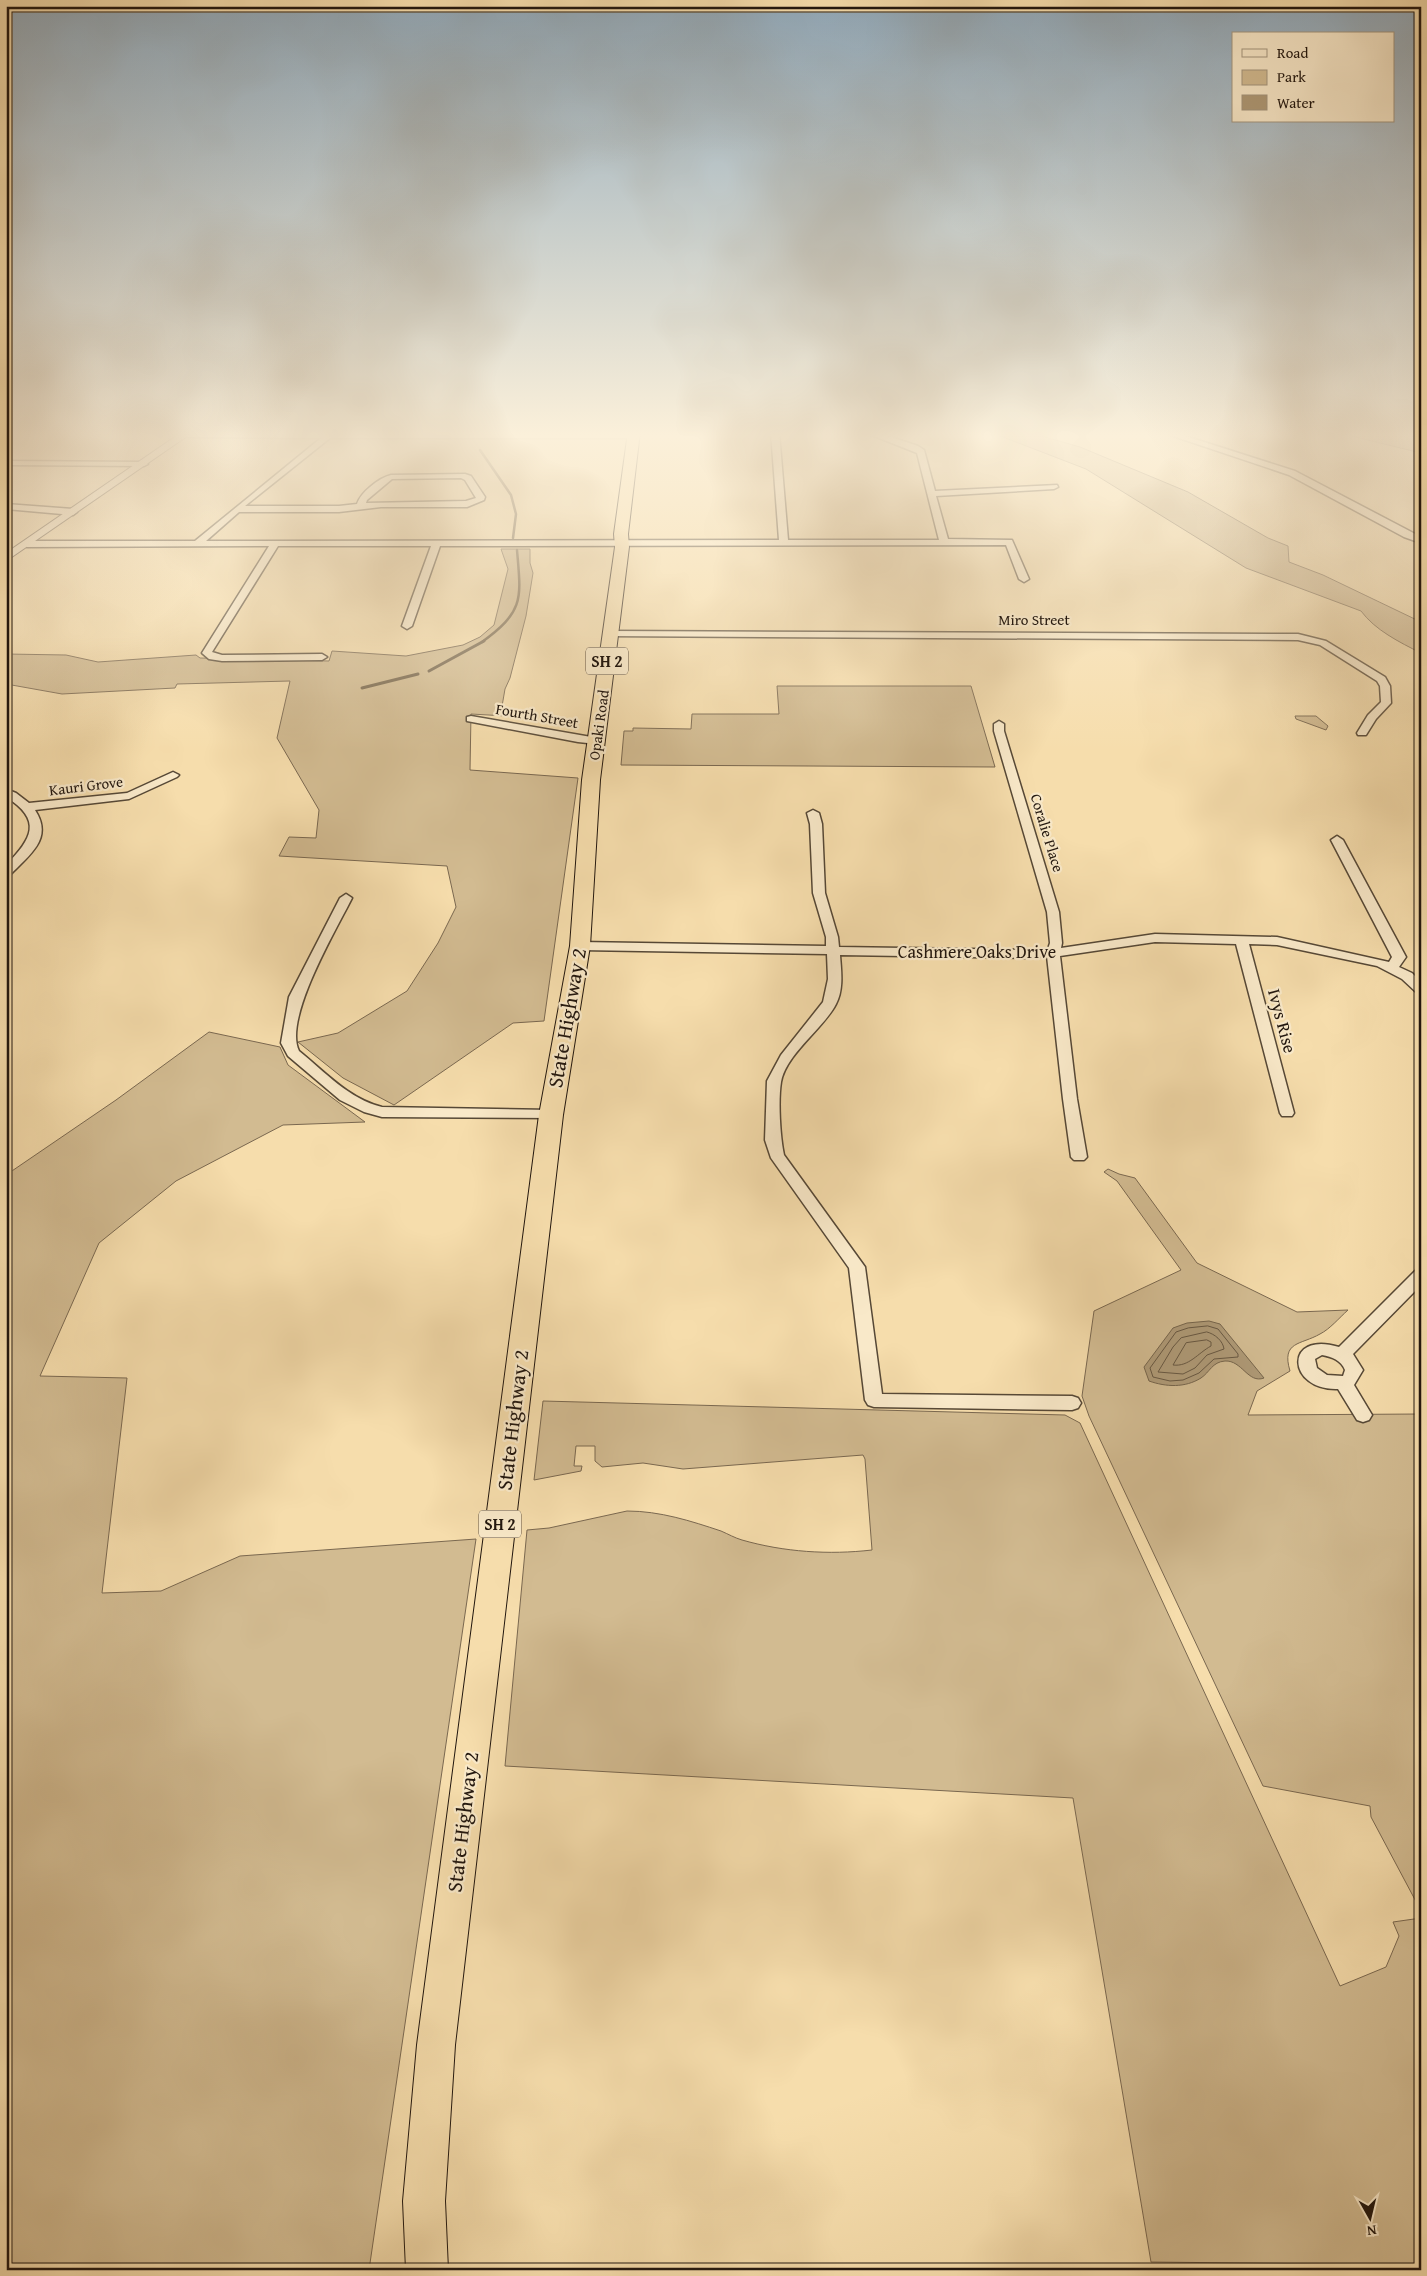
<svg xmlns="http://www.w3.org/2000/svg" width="1427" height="2276" font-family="'Gentium Book Plus',serif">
<rect width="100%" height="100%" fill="#f6ddac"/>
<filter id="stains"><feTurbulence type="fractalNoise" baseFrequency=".004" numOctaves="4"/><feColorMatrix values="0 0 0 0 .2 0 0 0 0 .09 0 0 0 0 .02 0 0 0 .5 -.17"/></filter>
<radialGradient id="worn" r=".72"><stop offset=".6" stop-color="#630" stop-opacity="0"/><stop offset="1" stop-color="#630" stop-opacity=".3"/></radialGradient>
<g fill="#d2bb91" stroke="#7a6850">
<path d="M 990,432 L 1027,432 L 1080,447 L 1188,492 L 1268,538 L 1288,546 L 1289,562 L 1323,575 L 1421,622 L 1421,653 C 1399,642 1375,630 1361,611 L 1246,568 L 1086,469 Z"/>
<polygon points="1335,432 1421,432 1421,453"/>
<polygon points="501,549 530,549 530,563 533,573 526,616 510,678 505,689 501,712 506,716 471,714 470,770 578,778 544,1021 513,1023 394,1105 343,1078 298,1042 338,1033 407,991 438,943 456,907 447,866 279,856 289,837 316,838 319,810 277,738 290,681 177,684 175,688 62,694 6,684 6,654 66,655 98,662 196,655 200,658 329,661 332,651 406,656 463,645 480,637 494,625 508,569"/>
<polygon points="777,686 971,686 995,767 621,765 624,731 633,731 633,728 691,729 692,714 779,714"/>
<polygon points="1295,716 1316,716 1328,726 1326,730 1296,719"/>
<polygon points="209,1032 280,1047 288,1065 365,1122 283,1125 176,1181 99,1243 40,1376 127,1378 102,1593 161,1591 240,1556 476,1539 369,2270 6,2270 6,1175 116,1100"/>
<path d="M 1108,1169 L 1119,1174 L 1135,1178 L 1197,1263 L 1297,1312 L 1348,1310 C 1339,1318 1330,1329 1320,1334 C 1301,1345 1281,1341 1290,1371 L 1257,1391 L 1248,1415 L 1421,1414 L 1421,1911 L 1371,1817 L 1370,1806 L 1263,1786 L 1089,1416 L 1082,1396 L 1094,1311 L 1181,1270 L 1117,1181 L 1104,1172 Z"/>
<path d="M 543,1401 L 1065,1415 L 1080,1423 L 1340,1986 L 1386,1967 L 1399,1936 L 1393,1922 L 1421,1918 L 1421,2265 L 1151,2262 L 1073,1798 L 505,1766 L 527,1530 L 549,1528 L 627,1511 C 660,1511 691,1521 721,1531 C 728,1534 735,1538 742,1540 C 784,1552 829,1555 872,1550 L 865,1459 L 863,1455 L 683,1469 L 643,1463 L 602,1467 L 595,1461 L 595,1446 L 576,1446 L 574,1466 L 582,1466 L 581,1471 L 534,1480 Z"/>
</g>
<path fill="#ae9976" stroke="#76654c" d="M 1209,1321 L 1220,1324 L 1264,1378 C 1248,1384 1242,1360 1225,1361 C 1212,1362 1210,1372 1201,1378 C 1185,1388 1166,1387 1149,1381 L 1144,1367 L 1173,1328 L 1187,1323 Z"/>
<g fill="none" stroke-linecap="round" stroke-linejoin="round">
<g stroke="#685842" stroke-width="1">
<polygon points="1208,1326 1218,1329 1238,1354 1238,1357 1214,1359 1199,1373 1183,1380 1170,1381 1153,1377 1150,1368 1176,1332 1188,1328"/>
<path d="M 1207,1332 C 1215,1334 1223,1341 1224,1349 L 1207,1355 L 1195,1368 L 1183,1374 L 1158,1372 L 1173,1347 L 1181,1338 Z"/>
<path d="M 1207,1340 L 1211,1342 L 1211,1346 C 1198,1353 1189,1367 1173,1365 L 1186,1343 Z"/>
</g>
<g stroke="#76654c" stroke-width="2.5">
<polyline points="480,450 511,495 516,514 513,538"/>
<path d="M 482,642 C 525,611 521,598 517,550"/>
</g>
<g stroke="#76654c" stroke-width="3">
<polyline points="429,671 484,641"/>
<polyline points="362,688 418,674"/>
</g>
<defs>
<g id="minor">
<path d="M 771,432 L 779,432 L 788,540 L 939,540 L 917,453 L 864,432 L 876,432 L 918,446 L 924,450 L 935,491 L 1057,485 L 1058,487 L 1054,489 L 936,496 L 948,539 L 1012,540 L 1029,579 L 1024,582 L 1019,579 L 1006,545 L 440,546 L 412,626 L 407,629 L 402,626 L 431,546 L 278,546 L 212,652 L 222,655 L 322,654 L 327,657 L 322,660 L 222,661 L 209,659 L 202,653 L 269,546 L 27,547 L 23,544 L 27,541 L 195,541 L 321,438 L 182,437 L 181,435 L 185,433 L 634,434 L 638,436 L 634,438 L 330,438 L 245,506 L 339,506 L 357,504 C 361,492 379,478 391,475 L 465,474 L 471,476 L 485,497 L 484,500 L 467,507 L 381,507 L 339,512 L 239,512 L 206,541 L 779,540 ZM 461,478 L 465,480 L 476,498 L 466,501 L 366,503 L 367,500 L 392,479 Z"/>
<polygon points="1161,432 1173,432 1295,471 1421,537 1421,543 1404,537 1289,475"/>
<polygon points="6,461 144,462 148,464 144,466 6,465"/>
<polygon points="6,504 73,509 77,512 73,515 6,509"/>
<polygon points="610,631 1298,634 1326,641 1385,677 1390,686 1391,703 1376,719 1366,735 1358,735 1357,733 1368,715 1381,702 1380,686 1377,681 1320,645 1298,640 607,636 605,634"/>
<polygon points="471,716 597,738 602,741 597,744 578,742 467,721 467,717"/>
<path d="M 999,721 L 1004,724 L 1004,731 L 1059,912 L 1062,943 L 1061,948 L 1155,934 L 1277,937 L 1389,962 L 1392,957 L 1331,840 L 1337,836 L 1343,840 L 1406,957 L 1399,967 L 1412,973 L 1421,982 L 1421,993 L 1416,992 L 1402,979 L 1377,966 L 1277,945 L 1249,944 L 1294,1113 L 1292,1116 L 1282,1116 L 1280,1113 L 1236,944 L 1155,942 L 1060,956 L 1077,1099 L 1087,1157 L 1084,1160 L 1074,1160 L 1071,1157 L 1063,1099 L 1047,956 L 1027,958 L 840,955 C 841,970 844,989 836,1004 C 824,1028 786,1054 781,1082 C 778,1101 780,1136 784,1155 L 865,1267 L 882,1394 L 1072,1396 L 1078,1398 L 1081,1403 L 1078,1408 L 1072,1410 L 874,1407 L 868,1405 L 865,1400 L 849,1268 L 771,1158 L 765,1140 L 767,1081 L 781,1055 L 823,1002 L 828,979 L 827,954 L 580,950 L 574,946 L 580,942 L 826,946 L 826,937 L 813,893 L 810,824 L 807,813 L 813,810 L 819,813 L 822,824 L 825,893 L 838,937 L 839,947 L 1027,950 L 1048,949 L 1050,943 L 1047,912 L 994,731 L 994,724 Z"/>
<path d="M 173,772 L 179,775 L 177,777 L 129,799 L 35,810 C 54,839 29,855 10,875 L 6,876 L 6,865 C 32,839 43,820 6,797 L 6,789 L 16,793 L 29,803 L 127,793 Z"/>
<path d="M 346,894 L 352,898 C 336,930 283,1019 299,1051 C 325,1072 349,1099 382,1107 L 551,1110 L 556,1112 L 558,1115 L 556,1118 L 382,1117 L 364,1112 L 340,1100 L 288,1056 L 281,1043 L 289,997 L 340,898 Z"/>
<path d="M 1421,1269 L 1421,1285 L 1353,1354 L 1363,1370 L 1354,1385 L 1372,1415 L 1369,1420 L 1363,1422 L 1357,1420 L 1338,1389 C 1287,1391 1283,1330 1339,1347 L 1415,1271 ZM 1322,1355 C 1332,1357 1341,1360 1345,1370 L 1343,1376 L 1327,1375 L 1317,1368 L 1315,1359 Z"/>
</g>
<polygon id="tertiary" points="182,432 193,432 6,561 6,553"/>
<polygon id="trunk" points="628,432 640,432 628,534 629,547 600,780 590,946 563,1115 455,2045 445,2201 448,2270 406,2270 403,2201 417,2045 539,1115 570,946 582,780 615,547 614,534"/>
</defs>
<use href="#minor" stroke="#564836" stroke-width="3"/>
<use href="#tertiary" stroke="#564836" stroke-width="2"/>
<use href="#trunk" stroke="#21160e" stroke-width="2"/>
<use href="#minor" fill="#f9e9c9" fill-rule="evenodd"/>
<use href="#tertiary" fill="#f9e9c9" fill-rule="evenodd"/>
<use href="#trunk" fill="#f6ddac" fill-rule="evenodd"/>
</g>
<linearGradient id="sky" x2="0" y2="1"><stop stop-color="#91a9ba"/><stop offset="0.58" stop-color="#fbf0da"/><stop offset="1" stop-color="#fbf0da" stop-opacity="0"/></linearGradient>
<rect width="1427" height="751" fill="url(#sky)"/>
<g text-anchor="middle" stroke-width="4.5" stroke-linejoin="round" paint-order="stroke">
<g font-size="15" fill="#21160e" stroke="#f9e9c9">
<text x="1034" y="625">Miro Street</text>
<text transform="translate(537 716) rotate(10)" y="5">Fourth Street</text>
<text transform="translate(599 725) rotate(-82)" y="5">Opaki Road</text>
<text transform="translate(86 786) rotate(-7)" y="5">Kauri Grove</text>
<text transform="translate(1047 833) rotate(73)" y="5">Coralie Place</text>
</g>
<g fill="#f9e9c9" stroke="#625546" stroke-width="1">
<rect x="586" y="647.5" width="42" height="27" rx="4"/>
<rect x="479" y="1510.5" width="42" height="27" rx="4"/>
</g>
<g font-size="16" font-weight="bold" fill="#21160e">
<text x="607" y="667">SH 2</text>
<text x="500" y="1530">SH 2</text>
</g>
<g font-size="18" fill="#21160e" stroke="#f9e9c9">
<text x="977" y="958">Cashmere Oaks Drive</text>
<text transform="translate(1282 1021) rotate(75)" y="6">Ivys Rise</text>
</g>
<g font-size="21" fill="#21160e" stroke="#f9e9c9">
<text transform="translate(567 1018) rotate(-80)" y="7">State Highway 2</text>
<text transform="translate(513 1420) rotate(-83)" y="7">State Highway 2</text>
<text transform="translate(463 1822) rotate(-83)" y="7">State Highway 2</text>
</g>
</g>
<rect width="1427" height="2276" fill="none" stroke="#f6ddac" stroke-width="25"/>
<rect x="8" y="8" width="1412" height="2261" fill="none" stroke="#21160e" stroke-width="2.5"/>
<rect x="12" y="12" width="1402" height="2251" fill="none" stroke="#21160e"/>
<rect x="1232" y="32" width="162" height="90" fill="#f9e9c9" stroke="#a3957e"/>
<rect x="1242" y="49" width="25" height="8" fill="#f9e9c9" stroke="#a3957e"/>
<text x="1277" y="58" font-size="15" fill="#21160e">Road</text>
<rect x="1242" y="70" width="25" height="15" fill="#d2bb91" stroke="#a3957e"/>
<text x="1277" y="82" font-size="15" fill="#21160e">Park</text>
<rect x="1242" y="95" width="25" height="15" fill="#ae9976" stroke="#a3957e"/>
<text x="1277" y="108" font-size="15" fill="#21160e">Water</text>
<g transform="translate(1370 2218) rotate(172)" stroke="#f9e9c9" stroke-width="4" paint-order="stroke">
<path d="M0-4L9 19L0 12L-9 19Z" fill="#21160e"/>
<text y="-8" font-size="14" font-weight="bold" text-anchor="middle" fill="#21160e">N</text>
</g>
<rect width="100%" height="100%" filter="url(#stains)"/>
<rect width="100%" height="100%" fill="url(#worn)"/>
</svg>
